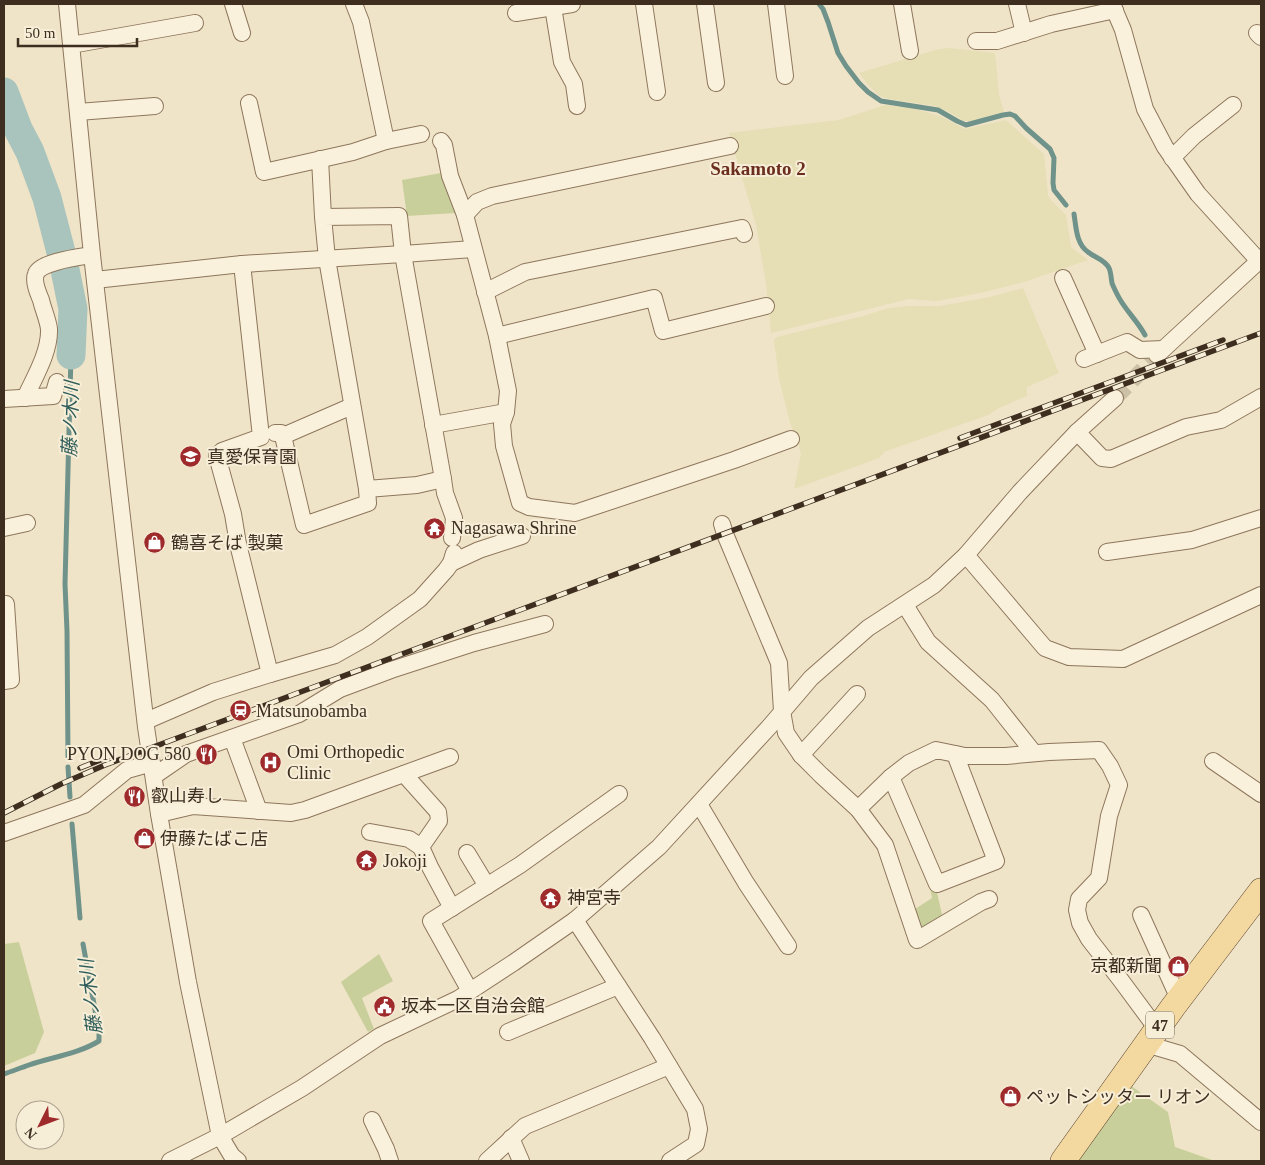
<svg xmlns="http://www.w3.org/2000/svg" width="1265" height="1165" font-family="'Times New Roman','Noto Sans JP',serif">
<rect width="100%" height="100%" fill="#f0e4c8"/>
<g fill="#e6deb5">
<polygon points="950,48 995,53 999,95 1004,112 973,121 964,121 949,112 935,106 889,99 880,96 869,86 859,73 939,49"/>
<polygon points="885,105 911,108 940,116 965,129 1006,120 1044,154 1048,195 1050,199 1066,215 1071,247 1088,260 1024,282 985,292 937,301 909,299 771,333 766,284 756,225 729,133 839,120"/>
<polygon points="1023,288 1059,373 1027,387 1027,396 999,408 988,415 884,452 879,458 794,489 801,454 797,440 790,423 779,379 774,340 777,337 863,316 889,308 908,306 940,306 990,297"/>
</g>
<g fill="#c9cf9b">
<polygon points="441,173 456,213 407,216 402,180"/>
<polygon points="930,888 936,888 943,919 919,932 912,911 932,898"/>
<polygon points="19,942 44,1032 35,1053 4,1066 4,944"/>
<polygon points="379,954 393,981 362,998 374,1029 368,1032 341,982"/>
<polygon points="1127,1083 1168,1112 1175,1147 1215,1161 1074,1161"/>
</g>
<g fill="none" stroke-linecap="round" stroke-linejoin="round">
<g stroke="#6f938a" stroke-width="5">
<polyline points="819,4 823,9 828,22 838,53 846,66 859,83 868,92 881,101 938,110 957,121 966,125 1003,115 1010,114 1015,116 1026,128 1050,149 1054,158 1053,183 1054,190 1066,205"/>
<path d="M 1074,214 C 1076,226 1076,244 1088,252 C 1095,258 1104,259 1109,268 C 1111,272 1111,278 1112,283 C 1113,286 1115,290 1117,294 C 1124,309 1137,320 1145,335"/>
<polyline points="68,757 67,631 65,584 71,355"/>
<polyline points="68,767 70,797"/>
<polyline points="72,824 80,918"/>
<path d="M 4,1074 C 12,1071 21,1068 29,1065 C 52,1057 78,1054 99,1041 L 99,1033 L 94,1004 L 83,944"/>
</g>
<polyline stroke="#a9c4bc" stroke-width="29" points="4,92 18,129 30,152 47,198 63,260 73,309 71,355"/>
<polyline stroke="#ccc0a6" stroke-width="16" stroke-dasharray="16 8" stroke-linecap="butt" points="1115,398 1157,355"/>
<defs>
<g id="street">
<polyline points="67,4 92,255 146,727 159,814 188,982 220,1136 232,1156 238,1161"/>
<polyline points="233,4 242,33"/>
<polyline points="354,4 361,22 386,141"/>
<polyline points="644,4 657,92"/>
<polyline points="705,4 716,83"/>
<polyline points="776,4 785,76"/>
<polyline points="902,4 910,51"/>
<polyline points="1017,4 1024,33"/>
<polyline points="1112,4 1123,30 1145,109 1165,147 1198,194 1259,261"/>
<polyline points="553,7 562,62 574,84 577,106"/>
<polyline points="516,13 572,4"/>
<polyline points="1257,33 1261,37"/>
<polyline points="976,41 997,41 1051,24 1115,10"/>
<polyline points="71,45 195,23"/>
<polyline points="249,103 264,172 353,152 386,141 421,134"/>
<polyline points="78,112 155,106"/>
<polyline points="441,141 444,145 450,176 465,215"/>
<polyline points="1172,158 1194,136 1233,105"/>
<polyline points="320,159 323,217 327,259 367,489 417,485 443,479 403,254 399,216 323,217"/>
<polyline points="1063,278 1097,354"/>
<polyline points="95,280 242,264 403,254 473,249"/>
<polyline points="485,292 525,272 742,228 744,234"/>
<polyline points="497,336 654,298 663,331 766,306"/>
<polyline points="1157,355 1261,259"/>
<polyline points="1084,359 1127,342 1140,350 1163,349"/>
<path d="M 25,398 C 34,378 50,352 49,329 C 48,320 43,309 41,300 C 38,293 33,281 36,274 C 39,262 80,257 92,255"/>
<polyline points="4,399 53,396 57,382"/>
<polyline points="506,412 508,391 497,336 465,215 477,202 492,196 730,146"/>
<polyline points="433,425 506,412 502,424 504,446 520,503 529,507 575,513 734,460 791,439"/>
<polyline points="1077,432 1102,458 1111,459 1186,427 1221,420 1261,397"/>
<polyline points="275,433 281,433 283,436 352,406"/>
<polyline points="283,436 304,525 368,503 367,489"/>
<polyline points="443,479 445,493 454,518 452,538"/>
<polyline points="722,524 725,534 779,663 782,711 786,733 801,755 821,775 858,809 885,845 917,940 981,902 989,899"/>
<polyline points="4,528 27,523"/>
<polyline points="1107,552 1192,540 1261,518"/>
<polyline points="966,555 1045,648 1069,657 1123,659 1261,595"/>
<polyline points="451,563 479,550 522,536"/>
<polyline points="905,605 928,642 992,700 1034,753"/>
<polyline points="270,674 335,655 367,637 420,599 446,570 451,563 454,553"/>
<polyline points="4,681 11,680 6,604"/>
<polyline points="146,721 213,692 270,674 238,544 233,514 217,456 222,451 261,437 242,264"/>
<polyline points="232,738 259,811"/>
<polyline points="801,755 857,694"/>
<polyline points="1213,761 1261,794"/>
<polyline points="404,774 438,812 439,821 421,847 430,867 452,908"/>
<polyline points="154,776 186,754 299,714 340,689 391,670 474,643 545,624"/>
<polyline points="891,777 937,884 996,861 955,754"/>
<polyline points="699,804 746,883 788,946"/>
<polyline points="858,809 891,777 909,763 936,750 965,756 1006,756 1049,752 1099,750 1110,766 1119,785 1109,816 1099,878 1079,899 1077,910 1080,923 1089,939 1120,979 1157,1029"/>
<polyline points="159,814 193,806 291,813 305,810 450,757"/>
<polyline points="370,832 409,839 421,847"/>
<polyline points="4,833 84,805 127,770 152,763"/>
<polyline points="467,853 487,886"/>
<polyline points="1141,915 1179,999"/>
<polyline points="575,920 652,1038 695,1109 699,1129 696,1144 670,1161"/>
<polyline points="470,991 431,921 520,865 619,794"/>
<polyline points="508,1032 618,986"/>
<polyline points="1146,1044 1180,1054 1261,1122"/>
<polyline points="372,1120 386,1149 390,1161"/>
<polyline points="511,1138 521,1161"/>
<polyline points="170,1161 220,1136 302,1088 380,1036 458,999 513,963 575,920 659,847 770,726 811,678 868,628 934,585 966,555 1020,492 1077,432 1115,398"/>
<polyline points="487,1161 525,1126 669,1066"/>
</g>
<polyline id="primary" points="1063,1161 1173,1007 1261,891"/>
</defs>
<use href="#street" stroke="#8d765c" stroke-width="18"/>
<use href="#primary" stroke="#5b4430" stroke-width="26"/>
<use href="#street" stroke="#faf1dc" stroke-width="16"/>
<use href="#primary" stroke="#f3d9a0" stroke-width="25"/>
<defs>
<g id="rail">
<polyline points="960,438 1223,340"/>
<polyline points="80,768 113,755"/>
<polyline points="4,813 61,784 105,765 1261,333"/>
</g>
</defs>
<use href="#rail" stroke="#3d2e20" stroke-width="5.5"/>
<use href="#rail" stroke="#f7eed8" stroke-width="4" stroke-dasharray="11" stroke-linecap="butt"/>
</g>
<defs>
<symbol id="school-disc" viewBox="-11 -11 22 22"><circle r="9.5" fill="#9e2a2b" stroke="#f7eed8"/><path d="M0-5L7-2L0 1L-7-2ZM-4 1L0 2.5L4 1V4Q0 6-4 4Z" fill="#fff"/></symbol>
<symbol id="temple-disc" viewBox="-11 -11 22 22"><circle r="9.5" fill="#9e2a2b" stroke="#f7eed8"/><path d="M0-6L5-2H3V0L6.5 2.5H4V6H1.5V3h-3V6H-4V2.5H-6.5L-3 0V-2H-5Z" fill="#fff"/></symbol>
<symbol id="shop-disc" viewBox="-11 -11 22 22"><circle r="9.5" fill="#9e2a2b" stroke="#f7eed8"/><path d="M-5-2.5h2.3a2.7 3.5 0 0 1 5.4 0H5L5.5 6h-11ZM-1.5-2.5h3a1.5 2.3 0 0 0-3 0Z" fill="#fff"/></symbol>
<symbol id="station-disc" viewBox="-11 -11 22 22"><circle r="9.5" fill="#9e2a2b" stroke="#f7eed8"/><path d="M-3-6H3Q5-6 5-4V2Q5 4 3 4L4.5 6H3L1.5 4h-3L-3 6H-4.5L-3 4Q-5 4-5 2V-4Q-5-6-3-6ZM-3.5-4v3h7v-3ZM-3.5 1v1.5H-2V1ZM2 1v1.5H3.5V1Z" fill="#fff"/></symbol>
<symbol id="restaurant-disc" viewBox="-11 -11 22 22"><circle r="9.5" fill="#9e2a2b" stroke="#f7eed8"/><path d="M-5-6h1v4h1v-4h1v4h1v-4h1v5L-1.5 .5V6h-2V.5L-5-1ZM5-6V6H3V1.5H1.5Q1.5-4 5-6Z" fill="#fff"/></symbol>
<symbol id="hospital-disc" viewBox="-11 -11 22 22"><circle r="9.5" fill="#9e2a2b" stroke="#f7eed8"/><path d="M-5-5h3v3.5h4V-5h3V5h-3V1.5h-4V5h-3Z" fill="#fff"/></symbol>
<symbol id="civic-disc" viewBox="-11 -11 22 22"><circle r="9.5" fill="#9e2a2b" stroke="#f7eed8"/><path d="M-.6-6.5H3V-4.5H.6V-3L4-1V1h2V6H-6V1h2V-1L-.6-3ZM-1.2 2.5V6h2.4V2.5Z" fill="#fff"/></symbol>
</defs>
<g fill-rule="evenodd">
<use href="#school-disc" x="178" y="444" width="25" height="25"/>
<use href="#temple-disc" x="422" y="516" width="25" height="25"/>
<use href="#shop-disc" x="142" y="530" width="25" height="25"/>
<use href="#station-disc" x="228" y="698" width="25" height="25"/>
<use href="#restaurant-disc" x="194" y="742" width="25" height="25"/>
<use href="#hospital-disc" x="258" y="750" width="25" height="25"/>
<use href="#restaurant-disc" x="122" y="784" width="25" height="25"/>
<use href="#shop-disc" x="132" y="826" width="25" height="25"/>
<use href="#temple-disc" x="354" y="848" width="25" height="25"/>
<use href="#temple-disc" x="538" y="886" width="25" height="25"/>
<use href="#shop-disc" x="1166" y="954" width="25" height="25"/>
<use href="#civic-disc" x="372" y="994" width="25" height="25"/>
<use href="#shop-disc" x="998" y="1084" width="25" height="25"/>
</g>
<g text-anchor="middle" stroke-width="4" stroke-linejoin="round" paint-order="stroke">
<rect fill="#f7eed8" stroke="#756857" stroke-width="1" x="1146" y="1011.5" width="28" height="27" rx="4"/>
<g font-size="16" font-weight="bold" fill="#3d2e20">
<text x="1160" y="1031">47</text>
</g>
<g font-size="18" fill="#3d2e20" stroke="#f7eed8" text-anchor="start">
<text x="207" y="463">真愛保育園</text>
<text x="451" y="534">Nagasawa Shrine</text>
<text x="171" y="549">鶴喜そば 製菓</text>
<text x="256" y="717">Matsunobamba</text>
<text x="287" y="758">Omi Orthopedic<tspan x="287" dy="21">Clinic</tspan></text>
<text x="191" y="760" text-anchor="end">PYON DOG 580</text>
<text x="151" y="802">叡山寿し</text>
<text x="160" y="845">伊藤たばこ店</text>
<text x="383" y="867">Jokoji</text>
<text x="567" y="904">神宮寺</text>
<text x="1162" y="972" text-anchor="end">京都新聞</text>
<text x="401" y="1012">坂本一区自治会館</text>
<text x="1026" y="1103">ペットシッター リオン</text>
</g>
<g font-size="19" font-weight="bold" fill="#6b2e1e" stroke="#f7eed8">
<text x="758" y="175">Sakamoto 2</text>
</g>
<g font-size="19" font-style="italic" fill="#2f5d5a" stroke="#f7eed8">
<text transform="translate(70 419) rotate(-88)" y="7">藤ノ木川</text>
<text transform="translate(90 997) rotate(-97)" y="7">藤ノ木川</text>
</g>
</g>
<rect width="1265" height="1165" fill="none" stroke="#3d2e20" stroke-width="10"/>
<g transform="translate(40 1125) rotate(228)"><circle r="24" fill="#f7eed8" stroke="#ada18e"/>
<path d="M0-4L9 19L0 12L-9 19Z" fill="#9e2a2b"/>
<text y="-8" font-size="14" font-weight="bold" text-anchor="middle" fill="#3d2e20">N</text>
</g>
<path d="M18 38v8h119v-8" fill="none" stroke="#3d2e20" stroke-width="2.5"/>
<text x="25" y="38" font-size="15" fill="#3d2e20" stroke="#f7eed8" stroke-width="4" paint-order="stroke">50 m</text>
</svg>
